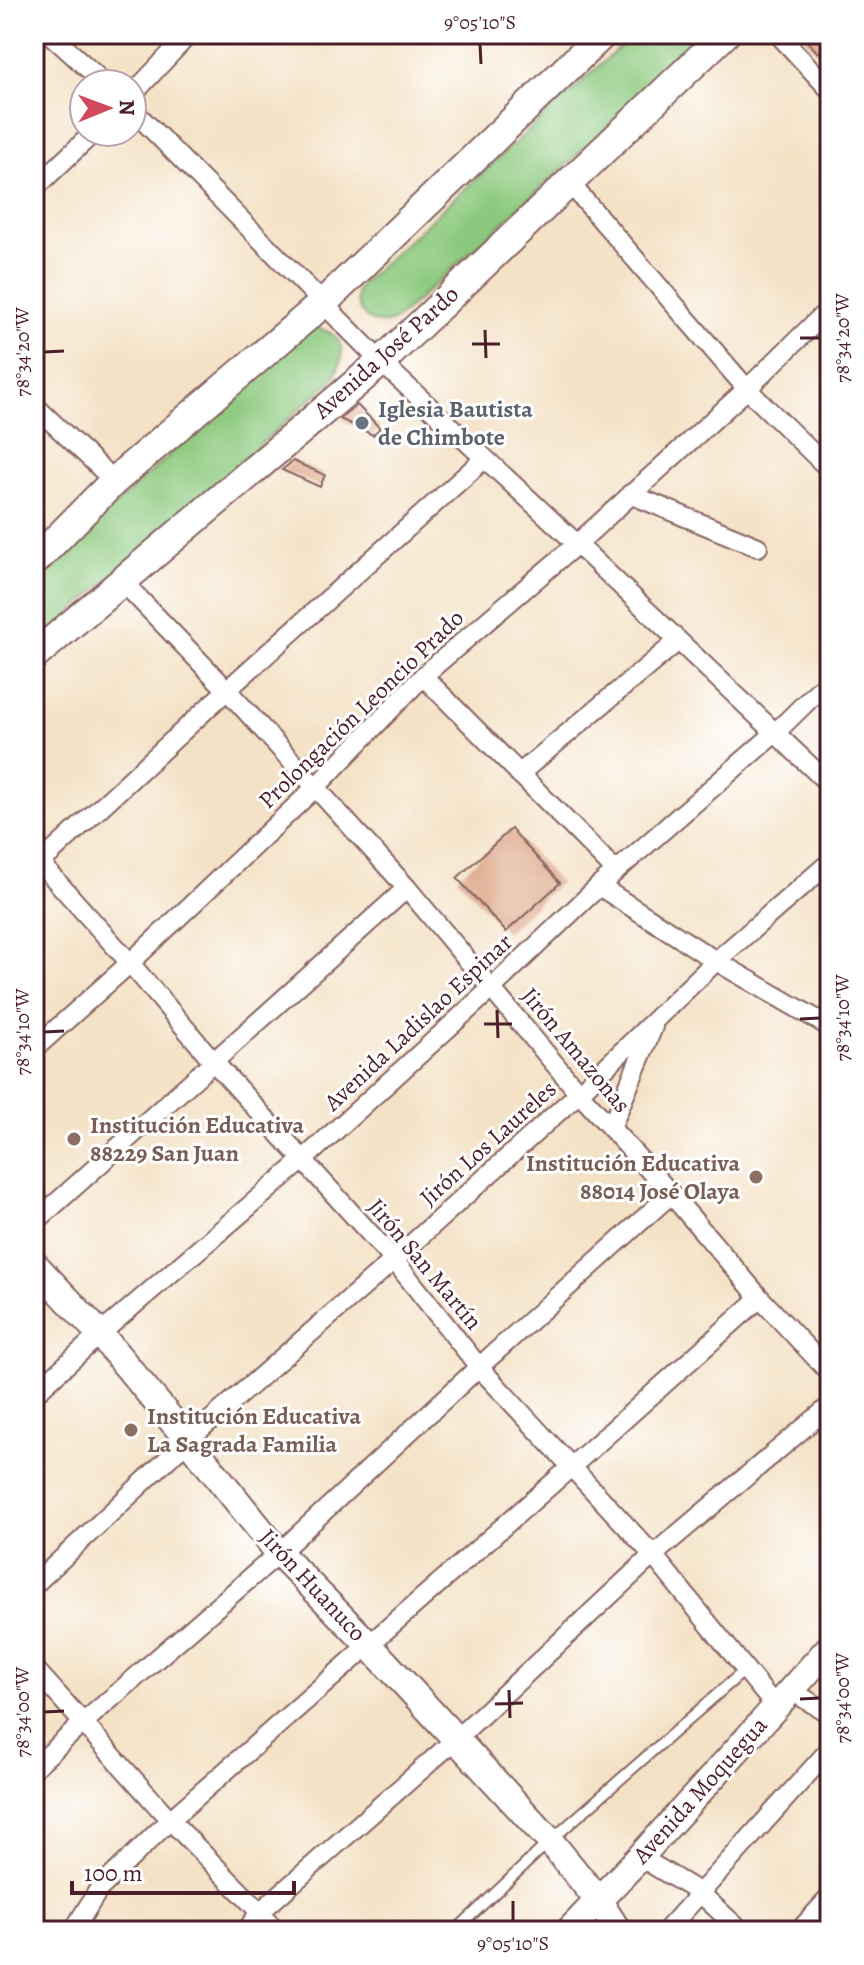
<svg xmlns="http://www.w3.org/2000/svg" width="864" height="1965" font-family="Alegreya,serif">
<rect width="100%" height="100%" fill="#fff"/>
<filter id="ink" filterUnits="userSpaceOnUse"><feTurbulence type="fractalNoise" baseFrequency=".0125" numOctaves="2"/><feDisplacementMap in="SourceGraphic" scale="16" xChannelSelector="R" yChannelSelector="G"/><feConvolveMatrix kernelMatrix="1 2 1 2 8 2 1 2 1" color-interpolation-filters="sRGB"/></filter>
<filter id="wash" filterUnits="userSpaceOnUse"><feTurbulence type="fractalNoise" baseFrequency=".006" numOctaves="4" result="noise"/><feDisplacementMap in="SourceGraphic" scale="32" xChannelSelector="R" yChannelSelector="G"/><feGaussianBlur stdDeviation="1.8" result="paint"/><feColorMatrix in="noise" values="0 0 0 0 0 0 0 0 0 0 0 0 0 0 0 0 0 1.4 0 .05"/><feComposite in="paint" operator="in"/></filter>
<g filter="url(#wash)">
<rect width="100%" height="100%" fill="#f4e2c6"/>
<g fill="#8cc97e" stroke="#6b7454" stroke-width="2">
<path d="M 634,34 L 710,34 L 398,318 C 372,336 345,304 362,283 Z"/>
<path d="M 316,328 C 347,334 346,356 333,379 L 34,646 L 34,579 L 304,332 Z"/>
</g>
<g id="blocks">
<g fill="#d99c79">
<polygon points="801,34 830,34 830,42 818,53"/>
<polygon points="357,405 380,428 373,435 340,419"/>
<polygon points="293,461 325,475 320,487 282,470"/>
<polygon points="511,829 560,883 506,932 457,878"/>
</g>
</g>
</g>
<g filter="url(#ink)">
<use href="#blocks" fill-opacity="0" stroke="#866361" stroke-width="2"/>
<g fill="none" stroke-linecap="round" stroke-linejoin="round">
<defs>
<polyline id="service" points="455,1931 550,1841 746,1669"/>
<g id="minor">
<polyline points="50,34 105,84"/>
<polyline points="778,34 830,90"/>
<polyline points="132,95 189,34"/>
<polyline points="132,109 381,362 577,544 830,785"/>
<polyline points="568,181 747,389 830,470"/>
<polyline points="34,189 94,132"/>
<polyline points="34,405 114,481"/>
<polyline points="630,494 758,547"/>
<polyline points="122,581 227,690 407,888 579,1093 671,1194 760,1298 830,1373"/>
<polyline points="423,676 616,871"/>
<polyline points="519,774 678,641"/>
<polyline points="34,856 130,963 213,1061 394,1260 479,1367 653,1555 775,1706"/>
<polyline points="34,869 227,690 484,459"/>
<polyline points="599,886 716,961 830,1027"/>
<polyline points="34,1049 130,963 316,787 423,676 577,544 747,389 830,308"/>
<polyline points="611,1128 653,1027"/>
<polyline points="34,1223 407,888"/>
<polyline points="34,1394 100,1334 302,1161 492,988 599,886 775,733 830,679"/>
<polyline points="34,1585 188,1440 394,1260 579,1093 716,961 830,862"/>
<polyline points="34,1668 170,1820 260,1912 276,1931"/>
<polyline points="790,1690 830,1714"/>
<polyline points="34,1768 84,1722 279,1553 479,1367 671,1194"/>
<polyline points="640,1857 700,1893 741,1931"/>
<polyline points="73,1931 99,1889 170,1820 571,1467 760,1298"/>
<polyline points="246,1931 260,1912 456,1739 653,1555 830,1406"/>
<polyline points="666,1931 830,1749"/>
<polyline points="799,1931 830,1897"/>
</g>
<g id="secondary">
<polyline points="34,1264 100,1334 188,1440 279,1553 369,1645 550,1841 598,1900 618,1931"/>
<polyline points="569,1931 640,1857 830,1647"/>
</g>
<g id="primary">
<polyline points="34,562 114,481 322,304 603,34"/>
<polyline points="34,656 381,362 725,34"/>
</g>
</defs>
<use href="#service" stroke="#866361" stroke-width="13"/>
<use href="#minor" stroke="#866361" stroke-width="22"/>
<use href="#secondary" stroke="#866361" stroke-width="30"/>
<use href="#primary" stroke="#866361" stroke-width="32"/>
<use href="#service" stroke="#fff" stroke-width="9"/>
<use href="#minor" stroke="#fff" stroke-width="18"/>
<use href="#secondary" stroke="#fff" stroke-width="26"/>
<use href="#primary" stroke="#fff" stroke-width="28"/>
</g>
</g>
<path fill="none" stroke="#4a1f2b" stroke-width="3" d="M 480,44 L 481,64M 485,330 L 486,358M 800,338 L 820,338M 472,344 L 500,344M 44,352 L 64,351M 497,1010 L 498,1038M 800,1019 L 820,1018M 484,1024 L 512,1024M 44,1032 L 64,1031M 509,1690 L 510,1718M 800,1699 L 820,1698M 495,1704 L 523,1703M 44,1712 L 64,1711M 513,1901 L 513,1921"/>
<circle fill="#6b7280" stroke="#fff" stroke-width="3" cx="362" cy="423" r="8"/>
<g fill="#8d6e63" stroke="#fff" stroke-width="3">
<circle cx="74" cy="1139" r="8"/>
<circle cx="756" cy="1177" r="8"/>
<circle cx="131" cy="1430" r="8"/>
</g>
<g text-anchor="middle" stroke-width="6" stroke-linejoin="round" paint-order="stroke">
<g font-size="24" fill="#4a1f2b" stroke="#fff">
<text transform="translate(386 352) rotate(-42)" y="8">Avenida José Pardo</text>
<text transform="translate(361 709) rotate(-44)" y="8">Prolongación Leoncio Prado</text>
<text transform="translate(418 1022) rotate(-43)" y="8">Avenida Ladislao Espinar</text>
<text transform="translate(576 1050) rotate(50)" y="8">Jirón Amazonas</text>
<text transform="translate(488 1143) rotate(-42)" y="8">Jirón Los Laureles</text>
<text transform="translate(425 1264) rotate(50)" y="8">Jirón San Martín</text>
<text transform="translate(313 1585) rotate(47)" y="8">Jirón Huanuco</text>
<text transform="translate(700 1790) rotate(-48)" y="8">Avenida Moquegua</text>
</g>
<g font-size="24" font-weight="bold" fill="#5b616d" stroke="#fff" text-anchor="start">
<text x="378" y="417">Iglesia Bautista<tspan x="378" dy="28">de Chimbote</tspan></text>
</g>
<g font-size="24" font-weight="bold" fill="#785e54" stroke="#fff" text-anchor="start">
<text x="90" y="1133">Institución Educativa<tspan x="90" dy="28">88229 San Juan</tspan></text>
<text x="740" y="1171" text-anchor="end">Institución Educativa<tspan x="740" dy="28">88014 José Olaya</tspan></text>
<text x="147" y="1424">Institución Educativa<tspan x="147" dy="28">La Sagrada Familia</tspan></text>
</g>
</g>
<rect width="864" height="1965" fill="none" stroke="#fff" stroke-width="88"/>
<g transform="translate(108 108) rotate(89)"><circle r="38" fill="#ffffff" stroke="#b7a5aa" stroke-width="2"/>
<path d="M0-6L14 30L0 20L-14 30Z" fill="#d1495b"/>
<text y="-12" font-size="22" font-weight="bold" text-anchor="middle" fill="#4a1f2b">N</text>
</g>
<path d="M72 1881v12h222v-12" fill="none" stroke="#4a1f2b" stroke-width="4"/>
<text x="84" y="1881" font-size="24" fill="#4a1f2b" stroke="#ffffff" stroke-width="6" paint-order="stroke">100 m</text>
<rect x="44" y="44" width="776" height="1877" fill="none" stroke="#4a1f2b" stroke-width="3"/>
<g font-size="20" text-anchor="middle" fill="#4a1f2b">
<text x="480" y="29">9°05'10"S</text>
<text transform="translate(842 338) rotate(-90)" y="7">78°34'20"W</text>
<text transform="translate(22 352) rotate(-90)" y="7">78°34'20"W</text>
<text transform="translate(842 1018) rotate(-90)" y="7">78°34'10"W</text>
<text transform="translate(22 1032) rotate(-90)" y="7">78°34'10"W</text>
<text transform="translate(842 1698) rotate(-90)" y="7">78°34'00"W</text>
<text transform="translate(22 1712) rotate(-90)" y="7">78°34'00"W</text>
<text x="513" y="1950">9°05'10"S</text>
</g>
</svg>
